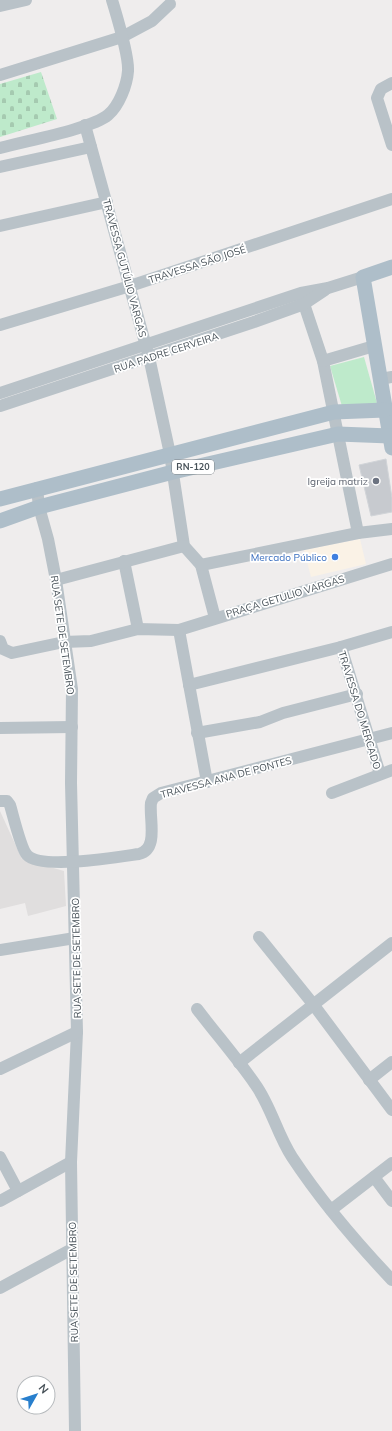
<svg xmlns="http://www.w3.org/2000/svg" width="392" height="1431" font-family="Mulish,sans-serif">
<defs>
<pattern id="cemetery-stones" width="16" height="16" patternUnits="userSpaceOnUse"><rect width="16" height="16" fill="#beeacb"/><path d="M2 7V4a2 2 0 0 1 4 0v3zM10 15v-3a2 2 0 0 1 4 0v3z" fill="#a5cab0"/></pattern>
</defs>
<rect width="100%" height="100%" fill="#efeded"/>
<polygon fill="#faf2e6" points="360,539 366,564 311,577 304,550"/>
<polygon fill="#e0dede" points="0,811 22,859 64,871 66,906 28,916 25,903 0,909"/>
<polygon fill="#beeacb" points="364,357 377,403 344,413 330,366"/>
<polygon fill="url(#cemetery-stones)" points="41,72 57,119 0,137 0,84"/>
<polygon fill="#c7cacf" stroke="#d1d4d8" points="386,459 392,498 392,512 371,516 359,465"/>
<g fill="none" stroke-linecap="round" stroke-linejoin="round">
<g stroke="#b9c2c8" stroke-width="12">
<polyline points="0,6 26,0"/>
<polyline points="0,75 122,37 152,21 170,4"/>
<polyline points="392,83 381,89 377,98 392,145"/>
<polyline points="85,125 149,357 170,454 184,546 201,565 215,618"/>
<path d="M 0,148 C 24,141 91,129 108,115 C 119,106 127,85 128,71 C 129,55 117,17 112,0"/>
<polyline points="0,167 91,147"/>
<polyline points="0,226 107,202"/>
<polyline points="302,298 323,361 358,533"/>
<polyline points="0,325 130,286 392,199"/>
<polyline points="323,361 374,346"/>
<polyline points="380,379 392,377"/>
<polyline points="0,393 301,293 328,288 363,277"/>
<polyline points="0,406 254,322 304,304 325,290"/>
<polyline points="37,488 39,507 48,539 56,580 72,689 71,783 77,1032 71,1162 75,1431"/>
<polyline points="124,561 138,629"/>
<polyline points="201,565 358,533 392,529"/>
<polyline points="56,580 184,546"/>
<polyline points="179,630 207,782"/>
<polyline points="0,641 3,649 12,653 64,642 91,641 138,629 179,630 392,564"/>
<polyline points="341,647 380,774"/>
<polyline points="189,685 341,647 392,632"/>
<polyline points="0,728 72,727"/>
<polyline points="197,733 260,722 283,713 357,694"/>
<polyline points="332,793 392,770"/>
<path d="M 0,801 L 7,801 L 10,805 C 13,815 21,849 27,855 C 41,870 118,857 139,854 C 159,849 149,819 151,803 L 153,798 L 161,793 L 392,733"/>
<polyline points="259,937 313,1004 392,1110"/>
<polyline points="0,950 75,938"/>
<path d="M 197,1009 C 216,1034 237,1058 255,1084 C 271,1106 277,1134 292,1157 C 321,1201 356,1242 392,1280"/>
<polyline points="239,1063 392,943"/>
<polyline points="0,1069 77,1032"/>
<polyline points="369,1080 392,1062"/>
<polyline points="0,1157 18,1191"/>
<polyline points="374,1177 392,1201"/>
<polyline points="0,1201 71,1162"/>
<polyline points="331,1210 392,1163"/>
<polyline points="0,1288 72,1249"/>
</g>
<g stroke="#aebec9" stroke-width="15">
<polyline points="392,267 363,277 392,448"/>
<polyline points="0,499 334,412 385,410"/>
<polyline points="0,521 39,507 173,472 338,434 390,436"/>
</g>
</g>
<circle fill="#6b7280" stroke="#fff" stroke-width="1.5" cx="376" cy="481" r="4"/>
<circle fill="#3f7fe0" stroke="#fff" stroke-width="1.5" cx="335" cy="557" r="4"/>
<g text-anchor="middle" stroke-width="3.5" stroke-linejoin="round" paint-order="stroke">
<rect fill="#fff" stroke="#7e858a" stroke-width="1" x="172" y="460" width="42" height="14" rx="3"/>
<g font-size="9" font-weight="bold" fill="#475158">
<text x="193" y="470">RN-120</text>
</g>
<g font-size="10" fill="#475158" stroke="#fff">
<text transform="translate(197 264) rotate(-18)" y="4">TRAVESSA SÃO JOSÉ</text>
<text transform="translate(125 268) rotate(75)" y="4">TRAVESSA GUTÚLIO VARGAS</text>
<text transform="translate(166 352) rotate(-18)" y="4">RUA PADRE CERVEIRA</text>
<text transform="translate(285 596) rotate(-17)" y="4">PRAÇA GETULIO VARGAS</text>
<text transform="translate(63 635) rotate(82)" y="4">RUA SETE DE SETEMBRO</text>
<text transform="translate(360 710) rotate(73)" y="4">TRAVESSA DO MERCADO</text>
<text transform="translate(226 777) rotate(-15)" y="4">TRAVESSA ANA DE PONTES</text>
<text transform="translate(76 958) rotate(-91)" y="4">RUA SETE DE SETEMBRO</text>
<text transform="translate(73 1282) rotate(-91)" y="4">RUA SETE DE SETEMBRO</text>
</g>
<g font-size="10" fill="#5b616d" stroke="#fff" text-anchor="end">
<text x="368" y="485">Igreija matriz</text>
</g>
<g font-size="10" fill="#366cbe" stroke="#fff" text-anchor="end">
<text x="327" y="561">Mercado Público</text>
</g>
</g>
<g transform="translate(36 1395) rotate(51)"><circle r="19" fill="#ffffff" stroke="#b5b9bc"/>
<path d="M0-3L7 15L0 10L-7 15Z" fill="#287fcd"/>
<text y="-6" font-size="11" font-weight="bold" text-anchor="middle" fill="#475158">N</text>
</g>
</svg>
